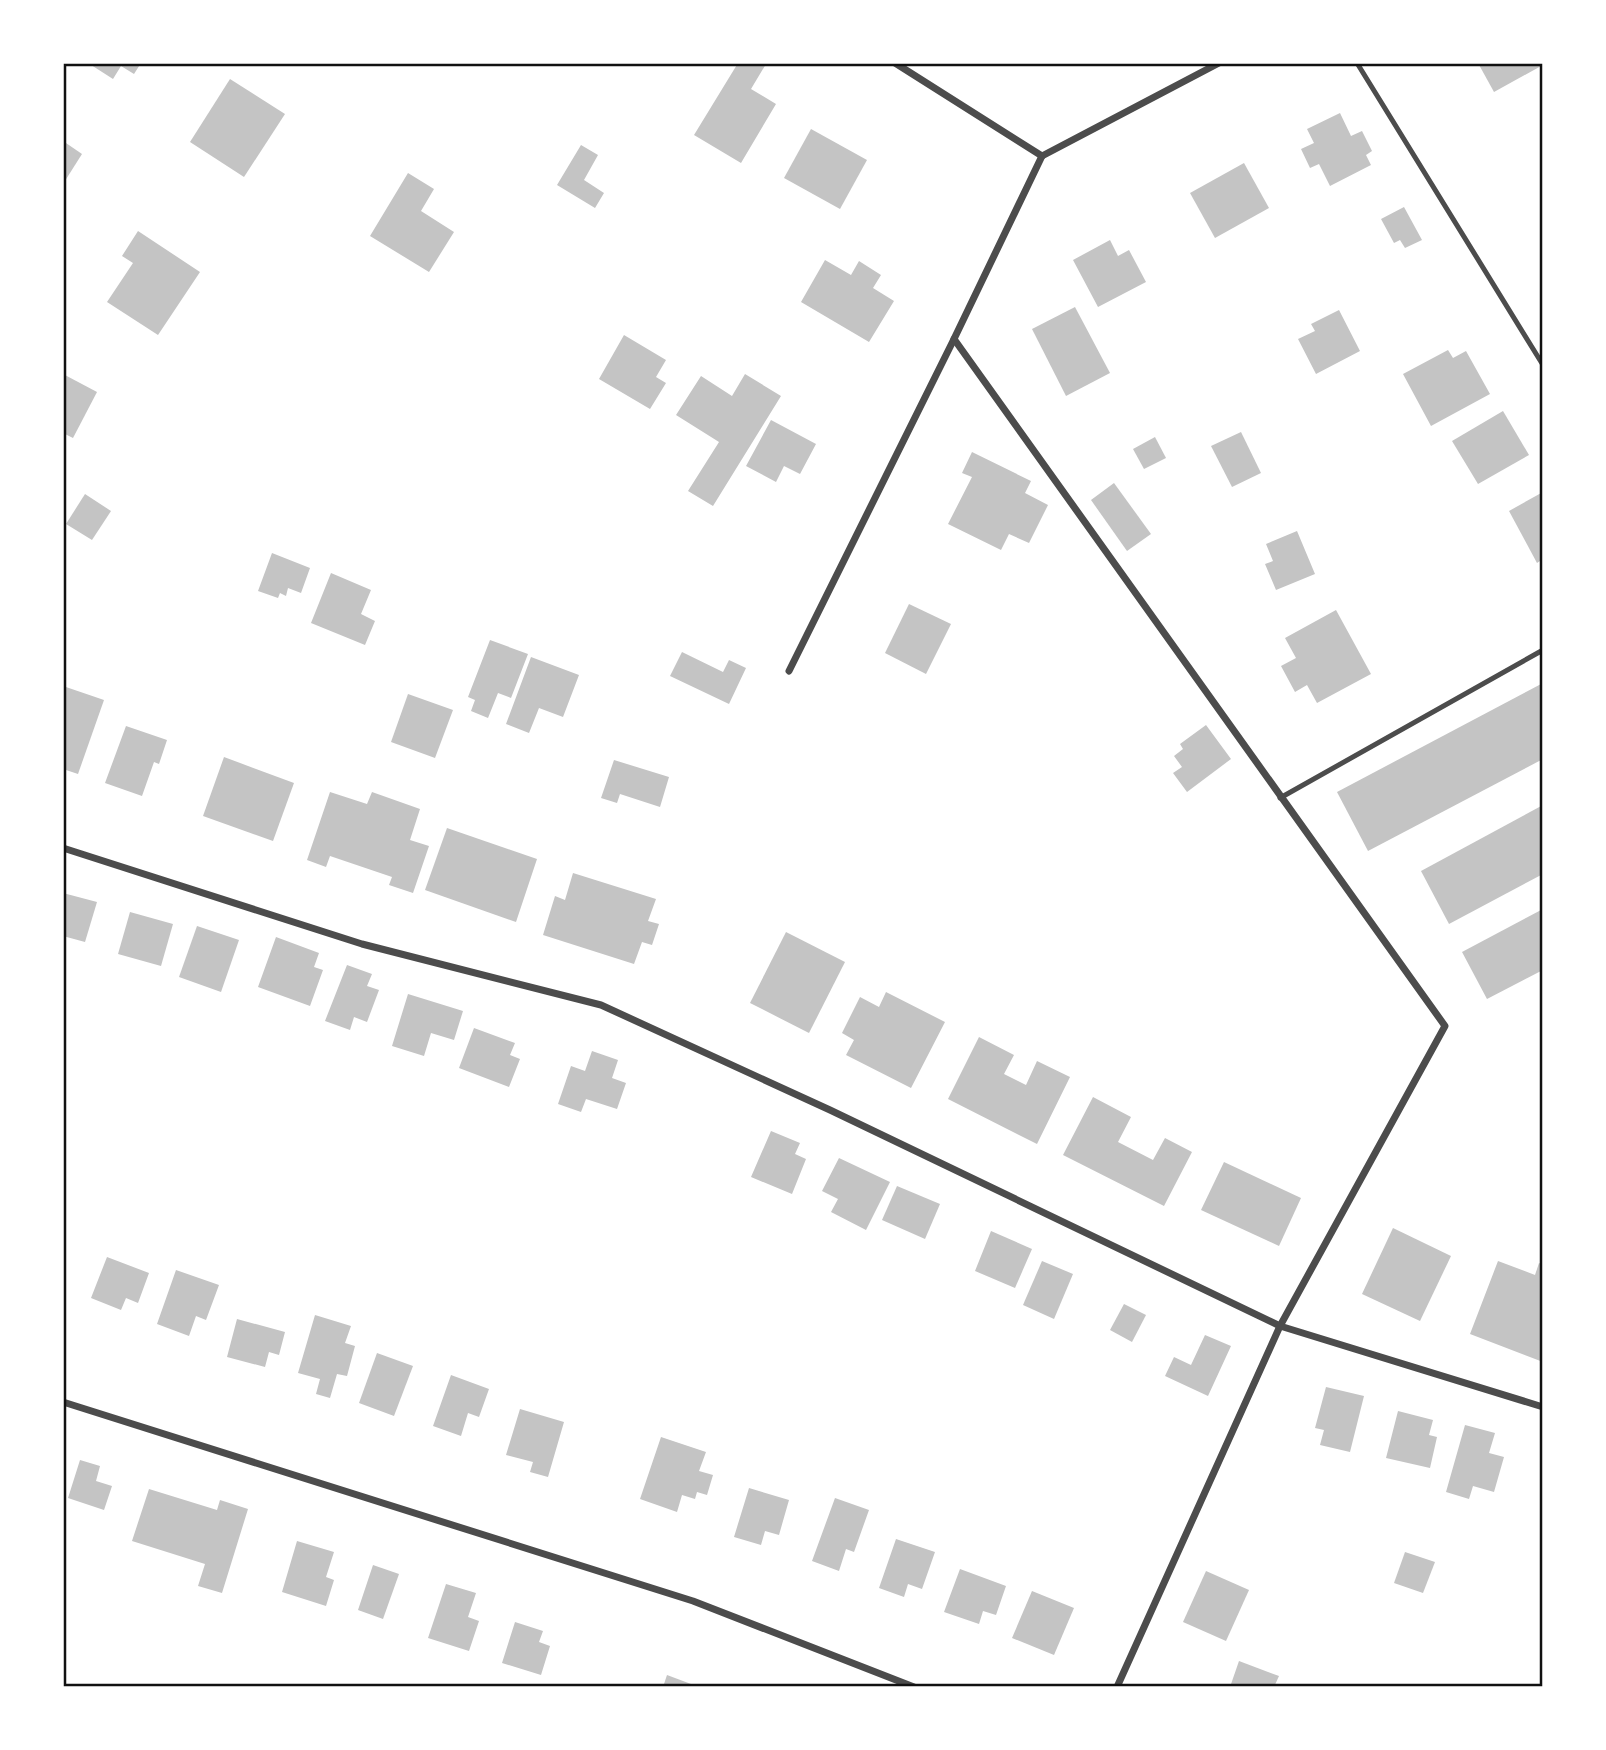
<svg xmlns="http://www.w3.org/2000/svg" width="1606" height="1750" font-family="'Crimson Pro',serif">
<rect width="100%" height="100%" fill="#fff"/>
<g fill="#c4c4c4">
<polygon points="88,63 141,63 134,74 121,66 113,79"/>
<polygon points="738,63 766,64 751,89 776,104 741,163 694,135"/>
<polygon points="1478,63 1543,63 1543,65 1494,92"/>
<polygon points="230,79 285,114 244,177 190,142"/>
<polygon points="1340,113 1351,136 1362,131 1372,151 1366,155 1371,165 1330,186 1319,164 1310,168 1301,149 1314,143 1307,129"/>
<polygon points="811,129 867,160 840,209 784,178"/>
<polygon points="63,141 82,154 63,184"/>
<polygon points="581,145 598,155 584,180 604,193 595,208 557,185"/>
<polygon points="1244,163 1269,208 1215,238 1190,193"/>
<polygon points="408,173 434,189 421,211 454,232 429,272 370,236"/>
<polygon points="1404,207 1422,240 1405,248 1400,240 1394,243 1381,219"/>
<polygon points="138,231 200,272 158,335 107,302 133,263 122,256"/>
<polygon points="1110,240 1118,256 1129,250 1146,282 1098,307 1073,260"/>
<polygon points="825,260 851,275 859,261 881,275 873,288 894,301 869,342 801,302"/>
<polygon points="1075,307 1110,373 1066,396 1032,329"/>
<polygon points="1339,310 1360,351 1316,374 1298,339 1315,331 1311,324"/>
<polygon points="624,335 666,360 656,377 666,383 650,409 599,379"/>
<polygon points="1448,350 1453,358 1466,351 1490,394 1431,426 1403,374"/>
<polygon points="63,374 97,392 73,438 63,433"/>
<polygon points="745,374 781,396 713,506 688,491 719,442 676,415 701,376 732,396"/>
<polygon points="1503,411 1529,455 1478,484 1452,441"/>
<polygon points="771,420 816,444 800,474 784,466 776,482 746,466"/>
<polygon points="1241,432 1261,473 1232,487 1211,446"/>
<polygon points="1155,437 1166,458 1144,469 1133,449"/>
<polygon points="972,452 1031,481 1025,493 1048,505 1029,543 1009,534 1001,550 948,524 972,477 962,473"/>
<polygon points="1114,483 1151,534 1127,551 1091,500"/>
<polygon points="1543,492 1543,559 1537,563 1509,511"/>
<polygon points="85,494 111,511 92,540 66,524"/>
<polygon points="1297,531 1315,574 1276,590 1265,564 1273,561 1266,544"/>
<polygon points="272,553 310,568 301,593 288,588 286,596 280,593 278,598 258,591"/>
<polygon points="331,573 371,590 361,614 375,621 365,645 311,623"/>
<polygon points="909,604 951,624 926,674 885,653"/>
<polygon points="1336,610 1371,674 1317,703 1307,685 1295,692 1281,666 1296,658 1285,638"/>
<polygon points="490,640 528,654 511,698 498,693 488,718 471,711 475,700 468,697"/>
<polygon points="682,652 723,672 729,660 746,668 729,704 670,676"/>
<polygon points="531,657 579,675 563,717 539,708 529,733 506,724"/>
<polygon points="1543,683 1543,759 1368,851 1337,792"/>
<polygon points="63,686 104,700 78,774 63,769"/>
<polygon points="408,694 453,710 435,758 391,742"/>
<polygon points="1206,725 1231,759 1187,792 1173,773 1182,767 1174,756 1183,749 1180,744"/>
<polygon points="126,726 167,740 159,764 154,762 142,796 105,783"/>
<polygon points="224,757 294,783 273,841 203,816"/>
<polygon points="614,760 669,777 660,807 620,794 617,803 601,798"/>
<polygon points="330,792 367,804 372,792 420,809 410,840 429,846 413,893 389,885 392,877 330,856 326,867 307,860"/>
<polygon points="1543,805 1543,874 1449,924 1421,871"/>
<polygon points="447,828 537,859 516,922 425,890"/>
<polygon points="573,873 656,899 648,921 659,924 652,945 642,942 634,964 543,935 555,896 565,900"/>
<polygon points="63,893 97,902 85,942 63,936"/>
<polygon points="1543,909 1543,970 1487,999 1462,952"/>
<polygon points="130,912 173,924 161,966 118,954"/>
<polygon points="197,926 239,940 221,992 179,977"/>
<polygon points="786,932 845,962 809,1033 750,1003"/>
<polygon points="276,937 319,953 314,967 323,970 310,1006 258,987"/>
<polygon points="347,965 372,974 367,986 379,990 367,1022 354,1017 350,1030 325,1021"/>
<polygon points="886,992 945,1022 911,1088 846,1055 854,1040 842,1033 860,997 879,1007"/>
<polygon points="408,994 463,1011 454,1040 431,1033 424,1056 392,1046"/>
<polygon points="474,1028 515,1043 510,1055 520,1059 509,1087 459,1068"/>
<polygon points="979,1037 1014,1055 1004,1074 1026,1085 1037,1061 1070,1077 1037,1144 948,1099"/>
<polygon points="592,1051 618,1060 612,1078 626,1083 617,1109 586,1099 581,1112 558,1104 571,1066 585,1071"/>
<polygon points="1093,1097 1131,1117 1118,1142 1153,1160 1165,1138 1192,1152 1164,1206 1063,1155"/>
<polygon points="771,1131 800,1143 795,1154 806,1159 792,1194 751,1177"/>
<polygon points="839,1158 890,1182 866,1230 831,1212 838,1199 822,1191"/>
<polygon points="1224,1162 1301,1198 1279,1246 1201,1210"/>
<polygon points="897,1186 940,1204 925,1239 882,1220"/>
<polygon points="1393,1228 1451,1256 1420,1321 1362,1294"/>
<polygon points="991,1231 1032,1249 1015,1288 975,1271"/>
<polygon points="107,1257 149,1273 138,1303 126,1298 121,1310 91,1298"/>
<polygon points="1042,1261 1073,1274 1054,1319 1023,1305"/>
<polygon points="1498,1261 1535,1275 1539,1263 1543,1265 1543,1362 1470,1334"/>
<polygon points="176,1270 219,1285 206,1320 196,1316 189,1336 157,1324"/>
<polygon points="1124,1304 1146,1315 1132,1342 1110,1330"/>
<polygon points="315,1315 351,1326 345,1343 355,1346 347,1376 337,1374 330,1398 316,1394 320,1379 298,1373"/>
<polygon points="237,1319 285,1332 279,1355 269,1352 265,1367 227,1357"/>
<polygon points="1205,1335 1231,1346 1208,1396 1165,1376 1174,1357 1191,1365"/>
<polygon points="377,1353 413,1366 394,1416 359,1403"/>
<polygon points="451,1375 489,1389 479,1417 468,1413 461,1436 433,1426"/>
<polygon points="1326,1387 1364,1396 1350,1452 1320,1445 1324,1430 1315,1428"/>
<polygon points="520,1409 564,1422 548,1477 530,1472 533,1462 506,1455"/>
<polygon points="1398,1411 1433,1420 1429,1435 1437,1437 1430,1468 1386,1458"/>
<polygon points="1465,1425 1495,1433 1489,1453 1504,1457 1494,1492 1473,1486 1469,1499 1446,1492"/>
<polygon points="661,1437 706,1452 699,1471 713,1475 707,1495 697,1492 695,1499 682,1495 677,1512 640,1499"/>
<polygon points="80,1460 100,1466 96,1481 112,1486 104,1510 68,1498"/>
<polygon points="749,1488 789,1500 779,1535 765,1531 761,1545 734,1537"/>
<polygon points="149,1489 217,1510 220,1500 248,1509 222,1593 198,1586 205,1564 132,1541"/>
<polygon points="835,1498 869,1510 854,1552 846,1549 839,1571 812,1561"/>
<polygon points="896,1539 935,1552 922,1589 908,1584 904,1597 879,1588"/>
<polygon points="297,1541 334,1552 326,1577 334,1580 326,1606 282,1592"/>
<polygon points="1405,1552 1435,1562 1423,1593 1394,1583"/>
<polygon points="373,1565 399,1574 383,1619 358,1610"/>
<polygon points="960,1569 1006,1586 996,1615 983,1611 979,1624 944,1612"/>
<polygon points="1206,1571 1249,1590 1226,1641 1183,1622"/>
<polygon points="446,1584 476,1593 468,1617 479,1621 469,1651 428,1638"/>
<polygon points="1032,1591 1074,1608 1054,1655 1012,1638"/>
<polygon points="515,1622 543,1631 539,1642 550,1646 541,1675 502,1663"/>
<polygon points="1239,1661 1279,1676 1274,1687 1230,1687"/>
<polygon points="667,1675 699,1687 663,1687"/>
</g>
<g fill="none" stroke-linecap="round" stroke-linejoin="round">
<g stroke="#4c4c4c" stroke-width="5">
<polyline points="1357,63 1543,365"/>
<polyline points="1280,798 1543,650"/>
</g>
<g stroke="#4c4c4c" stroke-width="7">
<polyline points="895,63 1042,156"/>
<polyline points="1042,156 954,339 1445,1026 1280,1326 1117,1687"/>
<polyline points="1042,156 1219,63"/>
<polyline points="789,671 954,339"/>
<polyline points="63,848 362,944 601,1005 830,1110 1280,1326 1543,1407"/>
<polyline points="63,1402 693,1601 914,1687"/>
</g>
</g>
<rect width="1606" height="1750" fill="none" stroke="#ffffff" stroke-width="130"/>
<rect x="65" y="65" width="1476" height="1620" fill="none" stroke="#111" stroke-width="2.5"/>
</svg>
